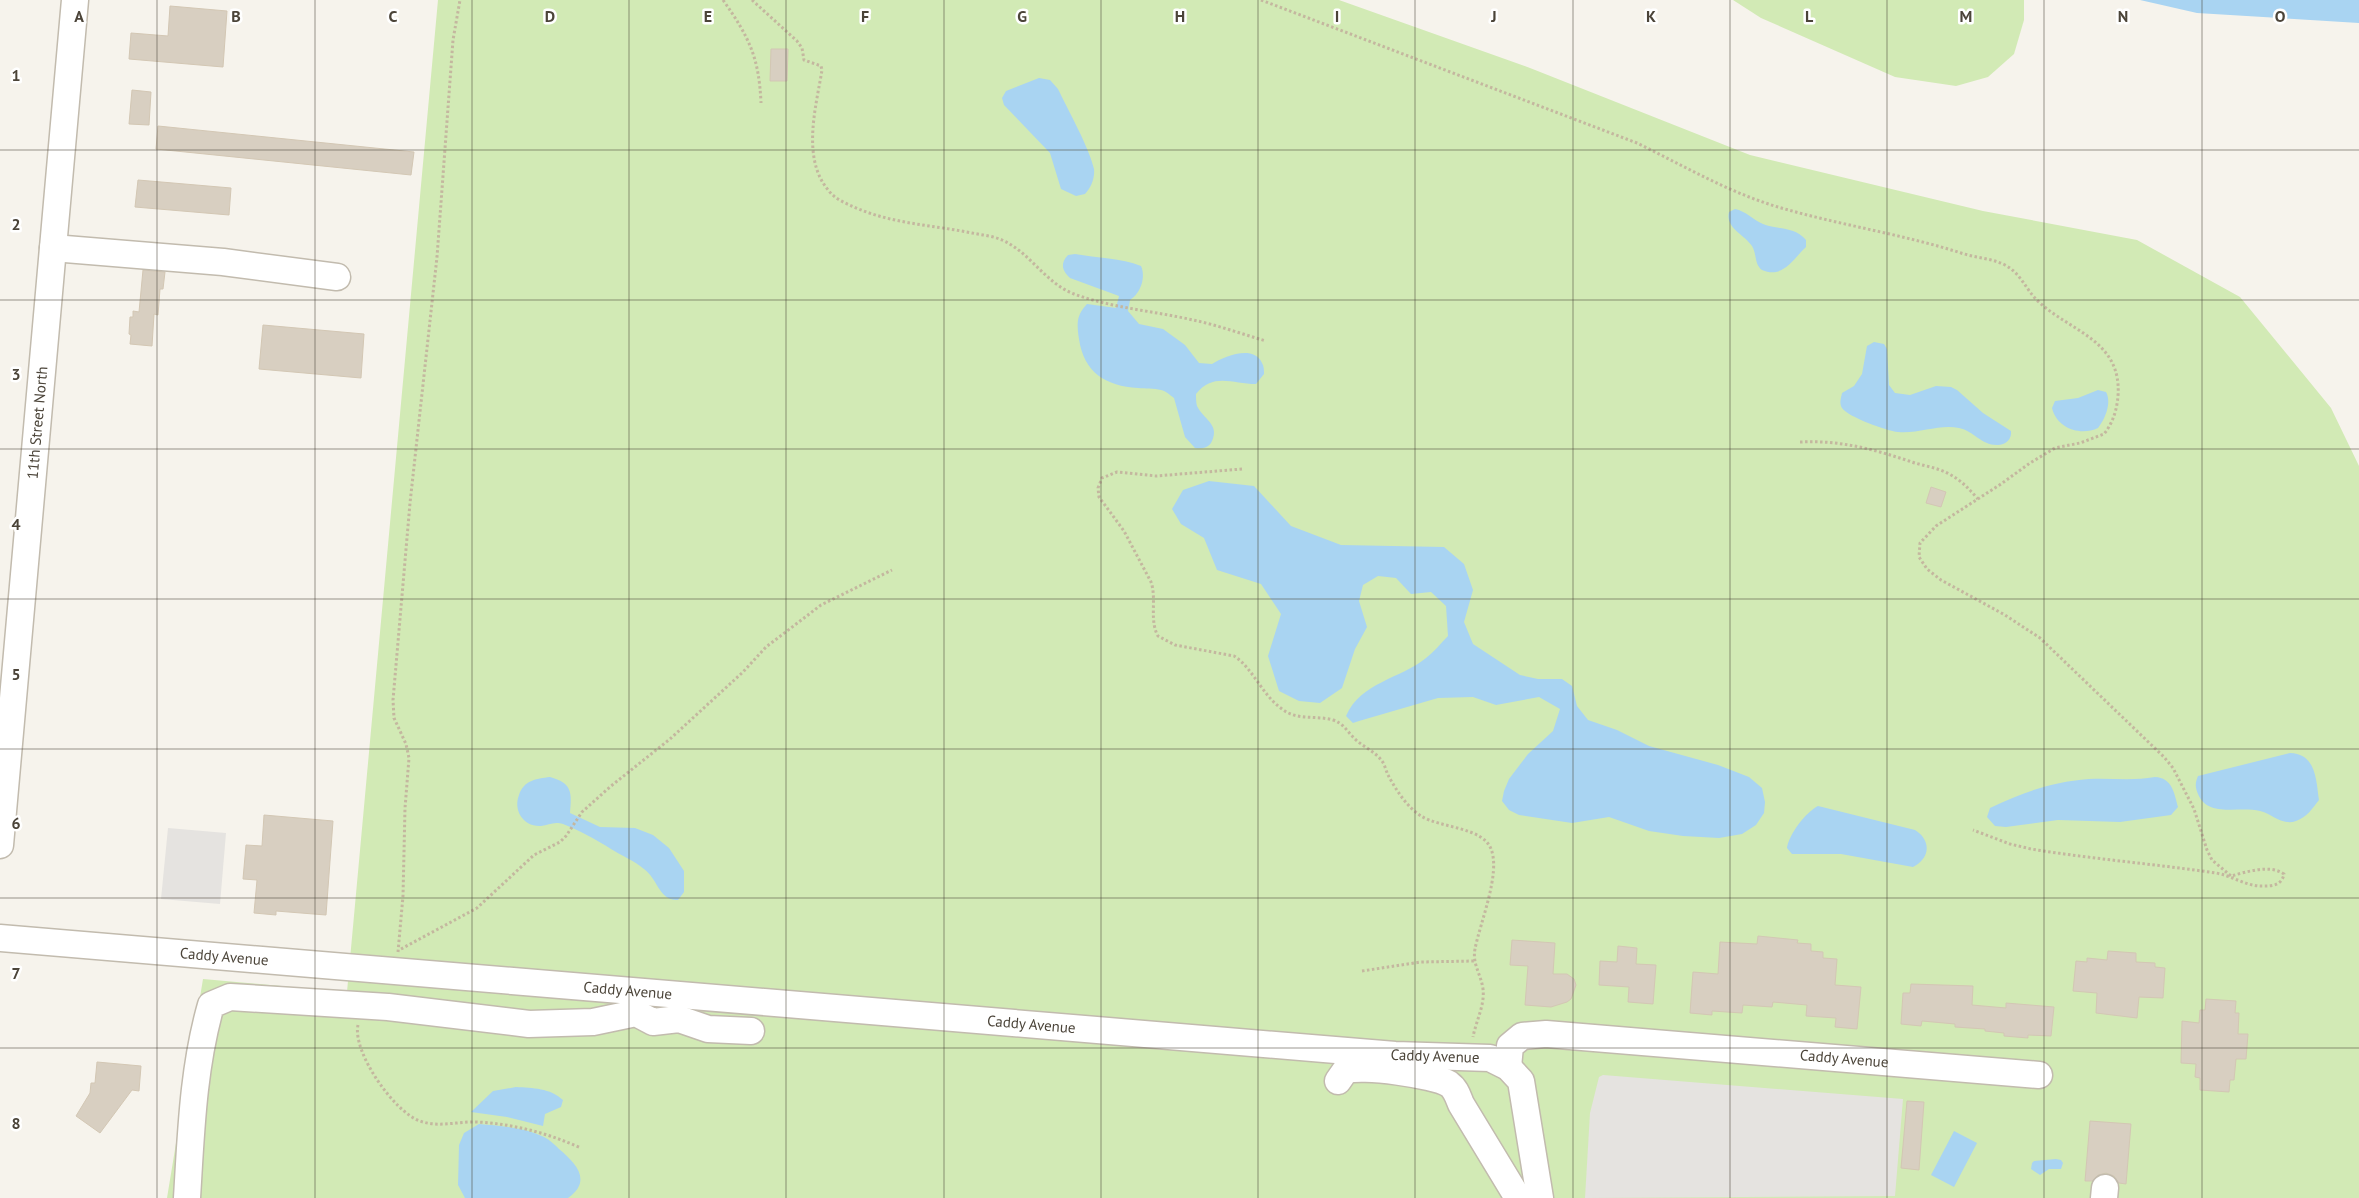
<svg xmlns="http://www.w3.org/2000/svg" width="2359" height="1198" font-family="'PT Sans',sans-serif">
<rect width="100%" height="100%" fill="#f6f3ec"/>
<g fill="#d2eab5">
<polygon points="438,0 1339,0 1530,68 1750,155 1983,211 2137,240 2240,297 2331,408 2359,466 2359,1198 167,1198 203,979 347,992"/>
<polygon points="1733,0 2024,0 2024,20 2014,54 1988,77 1956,86 1895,77 1761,18"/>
</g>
<g fill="#e5e3e0">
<polygon points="168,828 226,833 220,904 161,899"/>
<polygon points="1603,1075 1903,1099 1895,1196 1585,1198 1590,1113 1599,1077"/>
</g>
<g fill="#a9d4f2">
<polygon points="2140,0 2359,0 2359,23 2197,13"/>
<path d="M 1039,78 L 1050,80 L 1058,89 C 1068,110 1089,147 1094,169 C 1095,178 1091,188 1085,194 L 1076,196 L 1061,189 L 1050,153 L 1004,105 L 1002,98 L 1006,91 Z"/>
<path d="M 1735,209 C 1746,211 1753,220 1763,224 C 1778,230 1795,226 1806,240 L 1806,247 C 1793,259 1783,279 1762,270 C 1754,264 1757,254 1752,246 C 1744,234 1725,228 1729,212 Z"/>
<path d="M 1075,254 C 1097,258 1121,258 1141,266 C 1146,277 1141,293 1130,300 L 1128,311 L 1139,324 L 1163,329 L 1185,345 L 1199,363 L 1212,364 C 1224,357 1253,344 1262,363 C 1264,366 1264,371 1264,374 L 1256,384 C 1233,384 1213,372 1196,394 C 1196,397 1196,403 1197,406 C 1203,419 1220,424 1212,441 C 1209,448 1202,449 1195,448 L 1185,437 L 1174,398 C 1170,395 1166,391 1161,390 C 1154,388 1145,389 1138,388 C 1106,386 1084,373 1079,339 C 1077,323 1076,316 1087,304 L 1116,308 L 1119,296 L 1070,278 C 1062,271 1060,263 1068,255 Z"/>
<path d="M 1874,342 L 1884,344 L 1887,349 L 1889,385 L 1895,393 L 1910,395 L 1936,386 L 1951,387 L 1957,390 L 1983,413 L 2011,431 C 2012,439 2006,445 1997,445 C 1981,445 1974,431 1959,428 C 1939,424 1919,434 1898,432 C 1887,431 1848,417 1842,408 C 1839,403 1841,398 1842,393 L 1854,386 L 1862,374 L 1867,346 Z"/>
<path d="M 2098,390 L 2106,392 C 2112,403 2105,419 2098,428 C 2081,436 2057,429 2052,408 L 2055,401 L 2078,398 Z"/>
<path d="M 1209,481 L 1254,486 L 1291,526 L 1341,545 L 1444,547 L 1464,564 L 1473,590 L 1464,622 L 1473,644 L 1520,675 L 1538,679 L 1562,679 L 1572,686 L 1577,706 L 1588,720 L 1617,730 L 1649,746 L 1718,765 L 1749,777 L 1762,788 L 1765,802 L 1764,813 L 1756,825 L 1742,834 L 1719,838 L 1683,836 L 1649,831 L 1609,817 L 1572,823 L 1519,815 L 1509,810 L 1502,801 L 1504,791 L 1509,779 L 1528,754 L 1553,731 L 1560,709 L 1539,697 L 1496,705 L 1473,697 L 1438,698 L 1359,721 L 1353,723 L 1346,716 C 1361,682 1400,679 1426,658 C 1434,652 1441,643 1448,636 L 1446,606 L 1431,592 L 1411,594 L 1396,578 L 1378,576 L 1363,585 L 1359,601 L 1367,627 L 1355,649 L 1342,688 L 1320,703 L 1299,701 L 1279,691 L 1268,656 L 1281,614 L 1261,584 L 1217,570 L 1204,538 L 1181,524 L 1172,509 L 1183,490 Z"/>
<path d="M 2290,753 C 2316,754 2316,779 2319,800 C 2312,809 2307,817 2296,821 C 2283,826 2272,814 2260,811 C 2239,806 2208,818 2198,794 C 2195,787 2195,783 2198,776 Z"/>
<path d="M 550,777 C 572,783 572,792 570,813 L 600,827 L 635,828 L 653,835 L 669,848 L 684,871 L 684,892 L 678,900 C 659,901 658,879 644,869 C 635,861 622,856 611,849 C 597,840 579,830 563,824 C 554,821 549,825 541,826 C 523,827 513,810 519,795 C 524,780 536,779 550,777 Z"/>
<path d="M 2155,777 C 2172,778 2174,792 2178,807 L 2171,815 L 2120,822 L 2058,820 L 2006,827 L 1995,826 L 1987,817 L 1990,808 C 2024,792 2051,782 2089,779 C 2112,778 2133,781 2155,777 Z"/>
<path d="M 1818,806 L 1915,830 C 1931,840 1931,858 1913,867 L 1841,854 L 1792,854 L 1787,848 C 1789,834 1806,812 1818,806 Z"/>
<path d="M 516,1087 C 533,1088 550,1088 563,1100 L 561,1107 L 545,1114 L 543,1126 L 507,1117 L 471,1112 L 493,1091 Z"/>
<path d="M 479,1124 C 500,1126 525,1127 544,1137 C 550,1140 555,1145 559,1149 C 577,1164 592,1181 568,1198 L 465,1198 L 458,1185 L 459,1145 L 464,1133 Z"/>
<polygon points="1954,1131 1977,1143 1954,1187 1931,1175"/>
<polygon points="2056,1159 2061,1160 2063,1163 2061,1169 2049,1169 2040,1175 2031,1169 2032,1163 2034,1161"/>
</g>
<g fill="#d8cfc1" stroke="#d3c7b4">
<polygon points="170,6 227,11 223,67 129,59 131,33 168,36"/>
<polygon points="771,49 788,49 787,81 770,81"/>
<polygon points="132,90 151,92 149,125 129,124"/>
<polygon points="158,126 414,152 411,175 156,149"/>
<polygon points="138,180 231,188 229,215 135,207"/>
<polygon points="143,270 165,272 163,289 160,289 158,315 154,314 152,346 130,344 131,335 129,334 130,317 133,317 133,311 139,312"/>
<polygon points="263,325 364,334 361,378 259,369"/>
<polygon points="1931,487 1946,492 1941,507 1926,503"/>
<polygon points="264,815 333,821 326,915 276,911 276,915 254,913 257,880 243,879 246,845 262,846"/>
<polygon points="1758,936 1798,940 1797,943 1811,944 1811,951 1823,952 1823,958 1837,959 1835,985 1861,987 1857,1029 1835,1027 1836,1018 1806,1016 1807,1005 1773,1002 1772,1007 1743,1005 1742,1013 1712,1011 1712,1015 1690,1013 1693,972 1718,974 1720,942 1757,944"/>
<polygon points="1512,940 1555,943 1553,974 1567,974 1574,979 1576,985 1571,999 1567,1002 1551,1007 1525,1005 1528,966 1510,965"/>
<polygon points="1618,946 1637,948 1636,964 1656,965 1653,1004 1628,1002 1629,987 1599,985 1600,961 1617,962"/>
<polygon points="2108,951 2136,953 2136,962 2155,963 2155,967 2165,968 2163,998 2139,997 2137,1018 2096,1013 2097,993 2073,991 2076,961 2087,962 2087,958 2107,960"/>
<polygon points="1911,984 1973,986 1972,1005 2006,1008 2006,1003 2054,1007 2051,1036 2028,1035 2028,1038 2004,1036 2004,1033 1985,1031 1985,1029 1955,1027 1955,1024 1922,1021 1921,1026 1901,1024 1903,993 1910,993"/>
<polygon points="2206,999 2236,1001 2235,1013 2239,1013 2238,1034 2248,1034 2246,1059 2236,1059 2234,1080 2230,1080 2229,1092 2200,1090 2200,1078 2195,1077 2196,1064 2181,1063 2182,1021 2199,1023 2200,1010 2205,1010"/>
<polygon points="97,1062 141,1066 139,1091 132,1090 100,1133 76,1116 90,1093 91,1083 95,1083"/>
<polygon points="1907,1101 1924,1102 1919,1170 1901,1168"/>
<polygon points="2090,1121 2131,1124 2126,1184 2119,1183 2114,1176 2106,1173 2098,1175 2092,1181 2085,1181"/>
</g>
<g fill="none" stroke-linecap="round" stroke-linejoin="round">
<defs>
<g id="minor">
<polyline points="53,248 223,262 337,277"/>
<path id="s1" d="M 0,845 L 75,0"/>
<path id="s2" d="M 0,938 L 1395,1055 L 1490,1058 L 1508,1067 L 1521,1081 L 1540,1198"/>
<path id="s3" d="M 1508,1067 L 1510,1046 L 1522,1036 L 1546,1034 L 2039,1075"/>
<path d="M 1338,1081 L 1345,1071 C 1360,1064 1434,1075 1449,1084 C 1456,1089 1458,1097 1461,1104 L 1518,1198"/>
<path d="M 187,1198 C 191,1133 193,1068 211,1005 L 230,997 L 388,1007 L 529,1024 L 593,1022 L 636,1013 L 653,1022 L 679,1019 L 708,1029 L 751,1031"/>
<polyline points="2104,1198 2105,1188"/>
</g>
</defs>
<use href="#minor" stroke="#c2bbae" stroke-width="29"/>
<g stroke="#c4b79f" stroke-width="3" stroke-dasharray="2.5 2.5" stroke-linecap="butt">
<path d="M 723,0 C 749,37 759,57 761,103"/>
<path d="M 752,0 L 797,41 L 802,48 L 804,60 L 821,66 L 822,70 C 816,107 801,159 829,191 C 835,199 845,203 854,207 C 892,224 933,225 972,233 C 982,235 993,236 1002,240 C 1030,252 1045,283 1074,294 C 1112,308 1154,311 1193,320 C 1217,325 1242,334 1266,341"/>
<path d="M 1261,0 L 1637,143 C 1684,166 1728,192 1778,207 C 1839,225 1902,234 1961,253 C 1976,258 1991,258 2005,265 C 2022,274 2026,291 2040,303 C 2072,332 2122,341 2118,396 C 2117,409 2113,423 2104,434 L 2080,443 L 2055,448 L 2030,463 L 2001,484 L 1936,526 L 1920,543 L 1919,557 L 1927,569 L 1941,580 L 2005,615 L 2040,638 L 2164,757 L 2173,768 L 2194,809 L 2207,850 L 2212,860 L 2231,876 C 2246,872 2270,864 2284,874 C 2282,885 2273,886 2264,886 C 2247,887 2233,876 2216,873 C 2155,864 2092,859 2031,849 L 2010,844 L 1973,830"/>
<path d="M 1800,442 C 1839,440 1873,449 1909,461 C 1922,466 1937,467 1949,474 C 1961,480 1969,489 1978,499"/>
<path d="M 1242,469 L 1156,476 L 1117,472 L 1102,478 L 1098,488 L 1099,497 L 1124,531 L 1151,582 C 1157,599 1149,620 1158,636 L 1175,645 L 1234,656 C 1253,668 1262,695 1282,709 C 1297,721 1316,715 1333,720 C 1343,723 1347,731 1353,737 C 1361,746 1375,751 1382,761 C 1385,765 1386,771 1388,775 C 1396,790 1407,807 1421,816 C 1440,828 1483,827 1491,849 C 1501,873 1480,923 1475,949 C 1472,964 1481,974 1483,989 C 1485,1005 1476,1021 1473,1037"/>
<polyline points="401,949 477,908 534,855 560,842 566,836 582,812 611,786 670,739 743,672 766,647 821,605 892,570"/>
<polyline points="398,952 403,896 405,808 409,758 406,744 394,718 393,700 410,503 437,257 453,40 460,0"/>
<polyline points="1362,971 1421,962 1474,961"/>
<path d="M 358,1025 C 352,1052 395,1113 420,1121 C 439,1128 458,1121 477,1122 C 514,1124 547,1133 581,1148"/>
</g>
<use href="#minor" stroke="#fff" stroke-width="26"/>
</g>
<path fill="none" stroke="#4b4439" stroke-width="1" stroke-opacity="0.55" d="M 157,0 L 157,1198M 315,0 L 315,1198M 472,0 L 472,1198M 629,0 L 629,1198M 786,0 L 786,1198M 944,0 L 944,1198M 1101,0 L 1101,1198M 1258,0 L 1258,1198M 1415,0 L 1415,1198M 1573,0 L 1573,1198M 1730,0 L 1730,1198M 1887,0 L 1887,1198M 2044,0 L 2044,1198M 2202,0 L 2202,1198M 0,150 L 2359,150M 0,300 L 2359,300M 0,449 L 2359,449M 0,599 L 2359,599M 0,749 L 2359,749M 0,898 L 2359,898M 0,1048 L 2359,1048"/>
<g text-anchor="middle" stroke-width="5" stroke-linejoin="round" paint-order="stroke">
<g font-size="15" fill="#4b4439" stroke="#fff">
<text dy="5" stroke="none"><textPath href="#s1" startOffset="424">11th Street North</textPath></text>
<text dy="5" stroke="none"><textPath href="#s2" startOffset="225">Caddy Avenue</textPath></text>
<text dy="5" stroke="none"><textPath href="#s2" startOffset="630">Caddy Avenue</textPath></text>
<text dy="5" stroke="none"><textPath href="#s2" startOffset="1035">Caddy Avenue</textPath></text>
<text dy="5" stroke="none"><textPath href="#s2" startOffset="1440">Caddy Avenue</textPath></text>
<text dy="5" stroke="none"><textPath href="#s3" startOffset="360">Caddy Avenue</textPath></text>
</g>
</g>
<g font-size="16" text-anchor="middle" font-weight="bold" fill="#4b4439" stroke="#fff" stroke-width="5" stroke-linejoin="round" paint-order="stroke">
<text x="79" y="22">A</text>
<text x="236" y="22">B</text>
<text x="393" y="22">C</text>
<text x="550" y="22">D</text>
<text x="708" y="22">E</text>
<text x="865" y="22">F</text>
<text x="1022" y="22">G</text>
<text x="1180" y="22">H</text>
<text x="1337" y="22">I</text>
<text x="1494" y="22">J</text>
<text x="1651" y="22">K</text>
<text x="1809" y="22">L</text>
<text x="1966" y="22">M</text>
<text x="2123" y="22">N</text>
<text x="2280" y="22">O</text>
<text x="16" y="81">1</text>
<text x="16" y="230">2</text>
<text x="16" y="380">3</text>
<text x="16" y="530">4</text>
<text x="16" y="680">5</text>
<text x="16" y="829">6</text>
<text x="16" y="979">7</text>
<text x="16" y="1129">8</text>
</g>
</svg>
